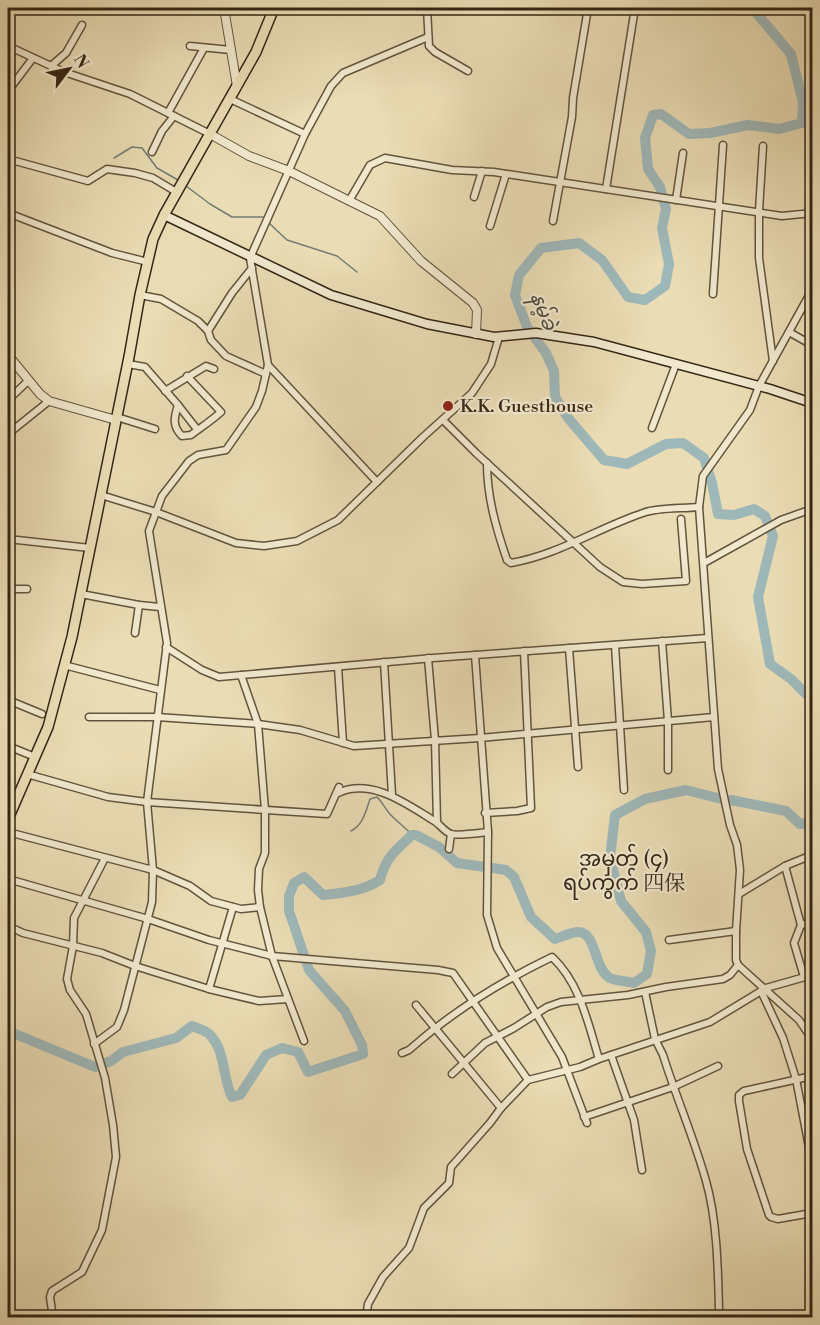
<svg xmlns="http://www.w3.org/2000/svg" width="820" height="1325" font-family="'Libre Bodoni','Noto Serif SC','Noto Sans Myanmar',serif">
<rect width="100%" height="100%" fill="#eadcb4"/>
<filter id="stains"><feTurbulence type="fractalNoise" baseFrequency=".00333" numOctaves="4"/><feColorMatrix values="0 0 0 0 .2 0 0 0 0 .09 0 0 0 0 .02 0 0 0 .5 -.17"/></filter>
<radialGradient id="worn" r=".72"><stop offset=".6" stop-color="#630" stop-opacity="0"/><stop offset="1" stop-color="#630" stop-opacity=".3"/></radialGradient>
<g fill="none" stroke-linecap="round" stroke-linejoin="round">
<g stroke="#747e77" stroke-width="1.5">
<polyline points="114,158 132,147 142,148 157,168 178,180"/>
<polyline points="186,186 210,204 232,217 263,217 264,218"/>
<polyline points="268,222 287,240 337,256 357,272"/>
<path d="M 351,831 C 363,825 366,811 370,799 L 377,797 C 382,802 385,808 389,813 C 396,821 405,827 412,835"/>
</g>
<g stroke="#9eb8b9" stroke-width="10">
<polyline points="752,8 791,54 803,102 802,123 779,129 748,125 710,133 689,134 661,114 653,115 645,138 648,169 660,187 666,209 662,228 669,264 665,286 645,300 628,297 602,260 579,243 541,248 519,275 515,295 527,327 546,353 554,371 555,397 568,418 604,460 627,464 666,444 683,443 704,458 712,483 718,514 734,515 754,509 765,516 773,536 758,597 770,664 791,679 812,700"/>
<polyline points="731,800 786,811 800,824 812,822"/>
<path d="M 8,1031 L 95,1067 L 111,1061 L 123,1052 L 176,1038 L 192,1026 C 197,1028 205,1030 209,1034 C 226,1050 222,1077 232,1097 L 240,1095 L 266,1055 L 282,1048 L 298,1052 L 308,1072 L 363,1054 L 362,1045 L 345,1011 L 309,970 L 289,911 L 289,896 L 294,883 L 304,877 L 323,895 C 343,893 363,891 380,880 C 386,857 395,851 412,835 L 416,835 L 439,847 L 457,863 L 506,870 L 514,877 L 531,917 L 555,939 C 562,937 571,932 578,932 C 597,932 594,970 610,978 C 616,981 627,981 634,983 L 647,974 L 651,951 L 646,932 L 621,901 L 610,858 L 615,815 L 645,799 L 686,790 L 721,799"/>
</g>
<defs>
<g id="minor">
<polyline points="427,8 429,46 435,52 468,71"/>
<polyline points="8,46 64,72 130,94 210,134"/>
<polyline points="190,46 231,50"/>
<polyline points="51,66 66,53 82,25"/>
<polyline points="8,91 33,58"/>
<polyline points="230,99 305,134"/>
<polyline points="168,113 204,48"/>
<polyline points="763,146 759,211 759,258 773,361"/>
<polyline points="152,152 162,131 174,116"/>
<polyline points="8,159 88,181 107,169 135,173 153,178 178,193"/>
<polyline points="606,189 635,8"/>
<polyline points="474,197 482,171"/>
<polyline points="676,200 683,153"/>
<polyline points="349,201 370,165 385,158 452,170 494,172 782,216 812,213"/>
<polyline points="8,213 112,253 148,262"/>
<polyline points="553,221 572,117 573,98 588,8"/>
<polyline points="490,226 506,174"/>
<polyline points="812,290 759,386 750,410 703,476 699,507 718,769 730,825 737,845 740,870 736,931 736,960 738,965 799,1020 812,1039"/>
<polyline points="713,294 723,145"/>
<polyline points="140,295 161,299 198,321 208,331 211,340 226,356 266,374"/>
<polyline points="208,331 232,293 252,268"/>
<polyline points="789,332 812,345"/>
<path d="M 128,364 L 145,367 L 178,405 C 174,418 172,426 182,436 L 191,435 C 200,428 211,421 221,412 L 187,376"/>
<polyline points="268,365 377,482"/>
<polyline points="165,391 206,366 214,369"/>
<polyline points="8,400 29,380"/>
<polyline points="178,405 196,428"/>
<polyline points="117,417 155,429"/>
<polyline points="443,420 476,453 600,567 623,582 642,584 686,581 681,519"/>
<polyline points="652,428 676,364"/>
<polyline points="8,434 49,401"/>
<path d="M 487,463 C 487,497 496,528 507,560 L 511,563 C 558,555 598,528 643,513 C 660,507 681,509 699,507"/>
<polyline points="101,495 156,512 236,543 264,546 297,541 338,520 423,437 472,393 491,364 499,337"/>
<polyline points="8,539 90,548"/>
<polyline points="704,563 781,520 812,509"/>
<polyline points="8,589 27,589"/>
<polyline points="81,594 139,605 160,607"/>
<polyline points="135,633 139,605"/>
<polyline points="662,641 668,721 668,770"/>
<polyline points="615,645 624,790"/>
<polyline points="166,647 202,670 219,677 433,658 708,638"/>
<polyline points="569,648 578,767"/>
<polyline points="475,655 488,832 487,915 497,948 562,1057 587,1123"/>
<polyline points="428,658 435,740 437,823"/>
<polyline points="384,662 392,795"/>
<polyline points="64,665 160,690"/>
<polyline points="338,667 343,743"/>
<polyline points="241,675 258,724 265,810 265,853 259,869 258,890 260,907 272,956 304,1041"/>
<polyline points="8,700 42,714"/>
<polyline points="89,717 157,717 258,724 300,730 354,746 480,738 714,717"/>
<polyline points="8,746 35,757"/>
<polyline points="27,774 108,797 147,802 327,814 339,787"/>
<path d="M 338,793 C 372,777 408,805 436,822 C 440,825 445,832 451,834 C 458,836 479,833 488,832"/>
<polyline points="485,813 517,811 531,808 524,651"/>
<polyline points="8,832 153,870 190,886 211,901 241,909 260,907"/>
<polyline points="449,849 451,834"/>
<polyline points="785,866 801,925 794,943 804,977"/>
<polyline points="8,879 148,919 209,940 272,956 438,970 453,973 528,1080"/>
<polyline points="739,894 785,866 812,855"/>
<polyline points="801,925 812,922"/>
<polyline points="8,926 23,933 102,953 135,966 209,989 259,1001 288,999"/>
<polyline points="669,940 736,931"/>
<polyline points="209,989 233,907"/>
<polyline points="761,991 783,1038 796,1079 812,1163"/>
<path d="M 645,992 L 655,1039 L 663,1055 C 676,1097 694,1138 706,1181 C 717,1219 718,1269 719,1309"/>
<polyline points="416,1005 501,1108"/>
<polyline points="94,1044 117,1027 124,1010 152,902 153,870 147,802 167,643 149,531 162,496 189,461 198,455 226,450 256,407 262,391 268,365 250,258 305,134 331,86 343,73 428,37"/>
<path d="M 402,1053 L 409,1050 C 453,1011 500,982 552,957 C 580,983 588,1023 599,1059"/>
<polyline points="611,1055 634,1120 642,1170"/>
<polyline points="452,1074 485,1043 514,1028 547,1007 561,1002 628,995 666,987 723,979 730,975 738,965"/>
<polyline points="812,1076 744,1091 739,1095 739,1101 747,1149 769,1215 771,1217 778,1219 812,1213"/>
<polyline points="584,1117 673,1087 718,1066"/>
<polyline points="53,1318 50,1297 52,1291 82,1272 102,1230 116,1157 113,1125 105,1078 86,1014 70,990 67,979 73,946 74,918 105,858"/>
<polyline points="366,1318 368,1304 383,1277 409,1248 424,1208 449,1183 451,1167 490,1123 501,1108 528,1080 580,1067 599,1059 710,1022 766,988 812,975"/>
</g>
<g id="tertiary">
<polyline points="224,8 237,86"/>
<polyline points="210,134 249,156 289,171 380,216 421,261 473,303 477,310 476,334"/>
<polyline points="8,355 40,394 49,401 116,420"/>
</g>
<polyline id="secondary" points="164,215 331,295 427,324 494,337 536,333 594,342 770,389 812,403"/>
<polyline id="trunk" points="8,819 48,727 72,637 129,357 140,295 153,239 164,215 256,52 274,8"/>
</defs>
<use href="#minor" stroke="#62543d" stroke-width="9"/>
<use href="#tertiary" stroke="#62543d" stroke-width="10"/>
<use href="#secondary" stroke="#342615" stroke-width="11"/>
<use href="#trunk" stroke="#342615" stroke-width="12"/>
<use href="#minor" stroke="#f1e8ce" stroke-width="6"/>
<use href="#tertiary" stroke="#f1e8ce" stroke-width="8"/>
<use href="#secondary" stroke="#f1e8ce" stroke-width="8"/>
<use href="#trunk" stroke="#eadcb4" stroke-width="9"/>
</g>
<circle fill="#8f2418" stroke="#f1e8ce" stroke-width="2" cx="448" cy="406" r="6"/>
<g text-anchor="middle" stroke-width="4.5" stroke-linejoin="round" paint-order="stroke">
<g font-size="18" fill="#342615" stroke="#f1e8ce" text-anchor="start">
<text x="460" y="412">K.K. Guesthouse</text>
</g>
<g font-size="20" font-style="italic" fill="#4e4a3e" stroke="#f1e8ce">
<text transform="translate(544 311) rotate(68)" y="7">နမ့်ခဲ</text>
</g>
<g font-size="21" fill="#342615" stroke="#f1e8ce">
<text x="624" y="866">အမှတ် (၄)<tspan x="624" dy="24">ရပ်ကွက် 四保</tspan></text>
</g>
</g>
<rect width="820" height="1325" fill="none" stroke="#eadcb4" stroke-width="30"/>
<rect x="9" y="9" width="802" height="1307" fill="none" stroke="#342615" stroke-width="3"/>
<rect x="15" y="15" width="790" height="1295" fill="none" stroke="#342615" stroke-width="1.5"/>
<g transform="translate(69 69) rotate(58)" stroke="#f1e8ce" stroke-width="4.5" paint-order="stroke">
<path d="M0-4.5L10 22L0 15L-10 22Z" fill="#342615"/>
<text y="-9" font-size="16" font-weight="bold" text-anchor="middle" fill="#342615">N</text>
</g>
<rect width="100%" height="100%" filter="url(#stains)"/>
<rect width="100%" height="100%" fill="url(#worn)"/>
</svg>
